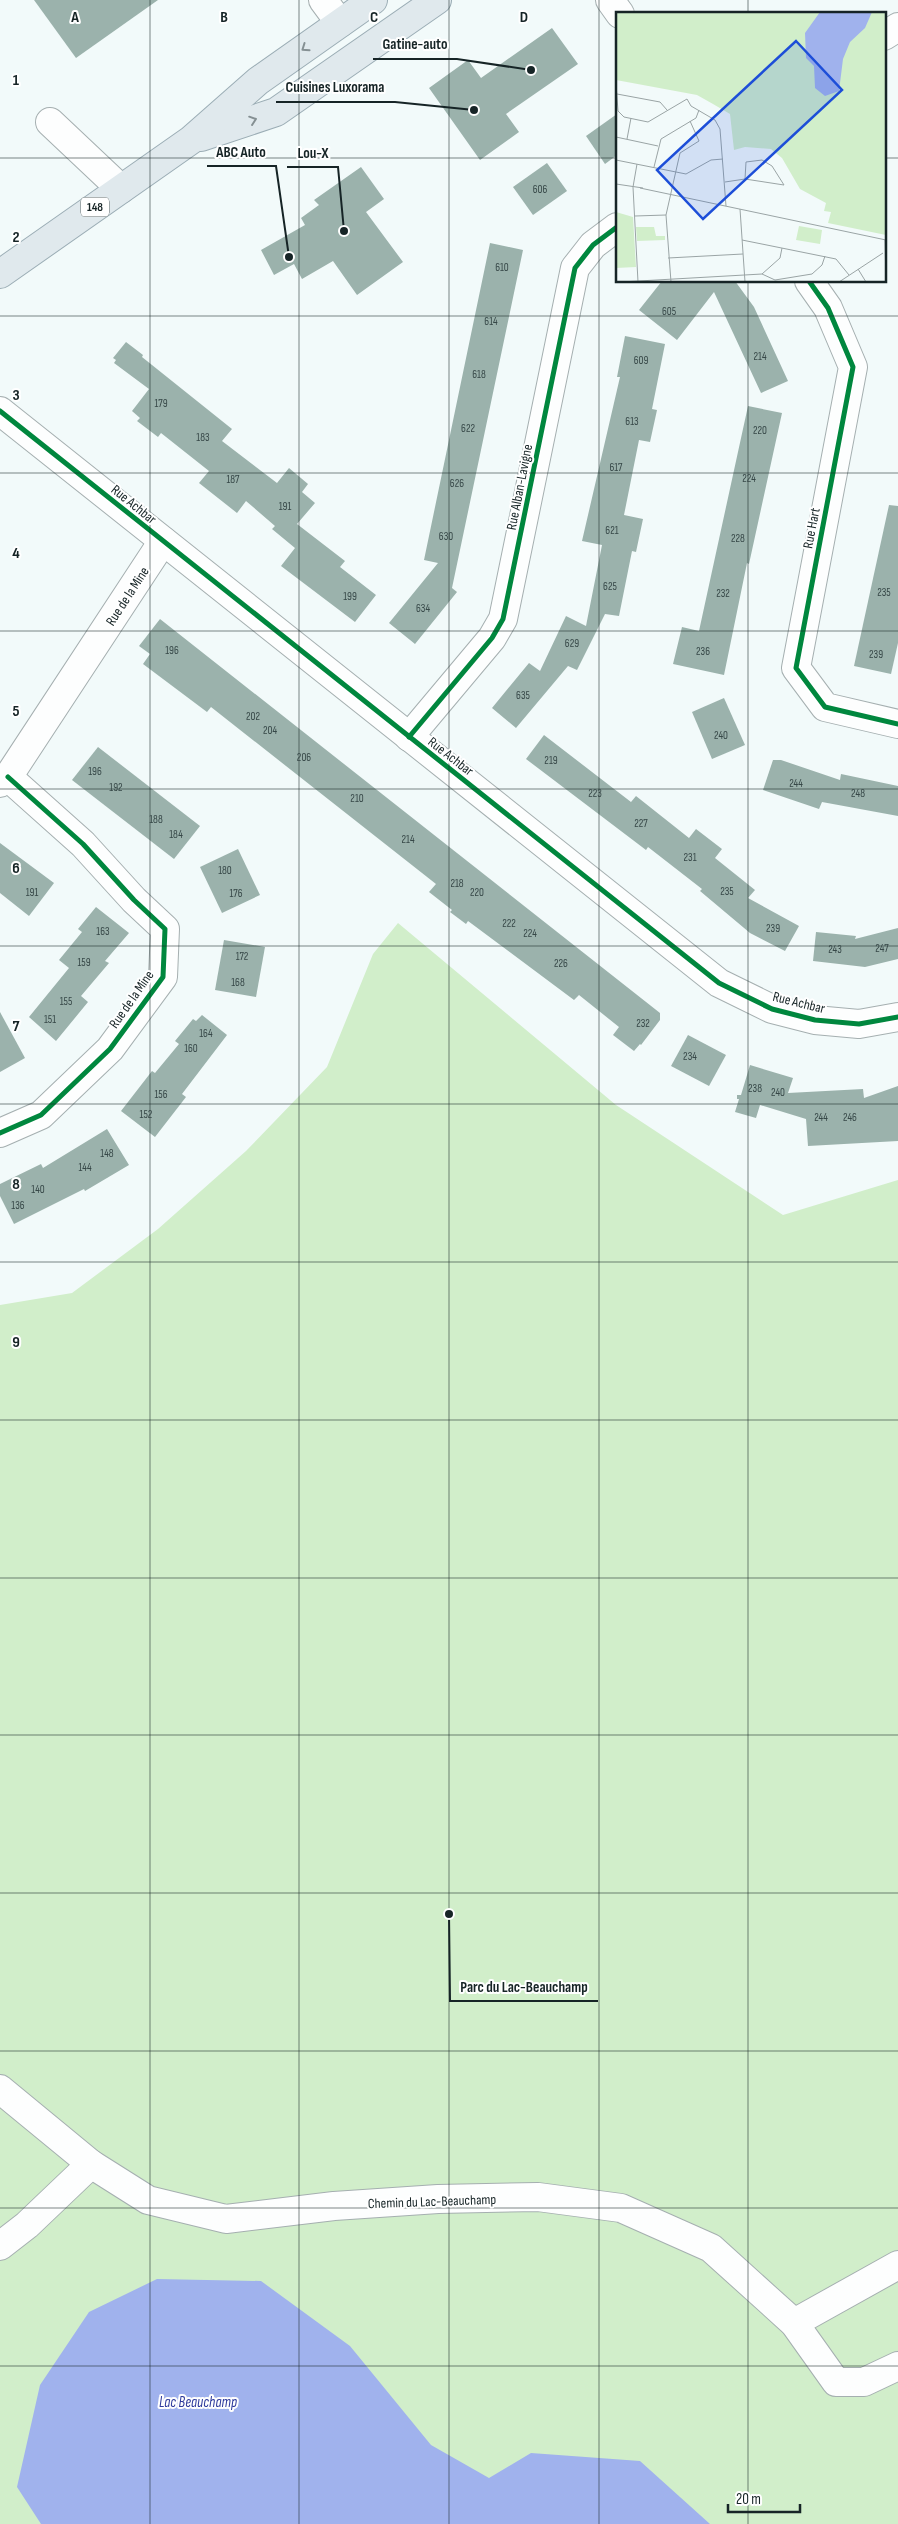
<svg xmlns="http://www.w3.org/2000/svg" width="898" height="2524" font-family="'Sofia Sans Condensed',sans-serif">
<rect width="100%" height="100%" fill="#f2fafa"/>
<polygon fill="#d1eeca" points="398,923 616,1105 783,1215 898,1180 898,2524 0,2524 0,1305 72,1293 158,1229 246,1151 327,1067 373,954"/>
<polygon fill="#a0b2ed" points="157,2279 261,2281 350,2346 431,2445 489,2478 531,2453 640,2461 710,2524 41,2524 17,2487 40,2385 89,2312"/>
<g fill="#9bb2ac">
<polygon points="34,0 158,0 76,58"/>
<polygon points="552,28 578,64 506,114 519,132 480,160 429,88 468,60 481,78"/>
<polygon points="617,114 617,155 605,164 586,136"/>
<polygon points="547,163 567,191 533,215 513,187"/>
<polygon points="361,167 384,199 366,212 403,262 357,295 333,261 302,279 294,264 274,275 261,250 305,225 301,218 319,205 314,200"/>
<polygon points="490,243 523,250 452,588 457,592 415,644 389,623 438,563 424,560"/>
<polygon points="662,281 735,281 754,307 788,381 761,393 714,292 677,340 639,310"/>
<polygon points="625,336 665,344 652,409 657,410 650,442 639,440 624,515 643,519 636,552 632,551 619,616 605,614 577,670 568,666 516,728 492,708 529,663 540,671 566,616 586,626 602,545 582,541 620,377 617,377"/>
<polygon points="126,342 143,355 142,357 232,429 222,441 277,483 289,468 308,484 302,492 315,503 297,524 345,561 340,567 376,595 355,622 281,566 295,548 272,529 275,526 246,501 237,513 199,483 209,471 161,433 158,437 137,421 140,418 132,411 149,389 114,363 116,360 113,358"/>
<polygon points="748,406 782,413 749,564 747,563 724,675 673,664 682,627 699,631"/>
<polygon points="889,505 898,506 898,643 891,674 854,666"/>
<polygon points="160,619 660,1013 660,1020 641,1045 640,1044 634,1051 613,1035 619,1027 579,995 574,1000 468,921 466,924 450,912 452,910 429,892 436,884 211,707 207,712 143,664 150,654 139,646"/>
<polygon points="724,698 745,745 712,759 692,712"/>
<polygon points="544,735 631,802 636,796 689,838 696,829 722,849 715,858 755,890 748,898 799,926 785,951 750,933 700,891 702,889 648,847 646,850 526,759"/>
<polygon points="98,747 200,826 174,859 72,780"/>
<polygon points="773,760 781,760 840,780 841,774 898,786 898,816 822,802 819,809 763,790"/>
<polygon points="0,843 54,883 29,916 0,893"/>
<polygon points="238,849 260,895 222,913 200,867"/>
<polygon points="96,907 129,933 105,961 109,963 81,996 88,1002 56,1041 29,1017 69,968 59,960 82,932 78,929"/>
<polygon points="898,928 898,959 865,967 813,961 816,932 856,936 855,939"/>
<polygon points="224,940 265,947 256,997 215,990"/>
<polygon points="0,1012 25,1058 0,1072"/>
<polygon points="202,1015 227,1035 182,1094 186,1097 155,1137 121,1111 152,1071 155,1073 179,1044 175,1041 193,1019 196,1021"/>
<polygon points="688,1035 726,1055 709,1086 671,1066"/>
<polygon points="750,1065 793,1078 788,1093 863,1089 864,1098 898,1086 898,1141 808,1146 806,1119 760,1105 756,1118 735,1112 739,1099 737,1099 737,1095 741,1095"/>
<polygon points="107,1129 129,1165 85,1191 84,1189 14,1224 0,1196 0,1184 41,1164 43,1168"/>
</g>
<g fill="none" stroke-linecap="round" stroke-linejoin="round">
<defs>
<g id="minor">
<polyline points="323,0 340,23"/>
<polyline points="610,0 620,14"/>
<polyline points="884,36 898,27"/>
<polyline points="50,122 121,189"/>
<polyline points="809,281 828,308 853,367 796,668 825,707 898,724"/>
<polyline points="0,411 719,983 772,1009 815,1020 859,1024 898,1017"/>
<polyline points="409,737 492,638 503,619 575,268 593,245 617,227"/>
<polyline points="0,783 8,777 163,541"/>
<polyline points="0,1133 41,1115 110,1049 163,977 165,929 134,900 83,844 8,777"/>
<polyline points="0,2089 91,2164 148,2200 226,2219 334,2206 438,2199 538,2197 621,2208 711,2248 794,2323 836,2382 864,2382 898,2366"/>
<polyline points="0,2246 27,2225 91,2164"/>
<polyline points="794,2323 898,2265"/>
</g>
<g id="major">
<polyline points="201,137 276,112 437,0"/>
<polyline points="0,274 191,140 258,81 373,0"/>
</g>
</defs>
<use href="#minor" stroke="#a5afb0" stroke-width="30"/>
<use href="#major" stroke="#9badb5" stroke-width="30"/>
<use href="#minor" stroke="#fdfefe" stroke-width="28"/>
<use href="#major" stroke="#e0e9ed" stroke-width="28"/>
<defs>
<g id="cycleway">
<polyline points="809,281 828,308 853,367 796,668 825,707 898,724"/>
<polyline points="0,411 719,983 772,1009 815,1020 859,1024 898,1017"/>
<polyline points="409,737 492,638 503,619 575,268 593,245 617,227"/>
<polyline points="0,1133 41,1115 110,1049 163,977 165,929 134,900 83,844 8,777"/>
</g>
</defs>
<use href="#cycleway" stroke="#fff" stroke-width="8"/>
<use href="#cycleway" stroke="#00873e" stroke-width="5"/>
</g>
<defs><path id="oneway-chevron" d="M-2-3.5L2.5 0L-2 3.5" fill="none" stroke-width="1.6" stroke-linecap="round" stroke-linejoin="round" transform="scale(1.25)"/></defs>
<g stroke="#859093">
<use href="#oneway-chevron" transform="translate(305 48) rotate(145)"/>
<use href="#oneway-chevron" transform="translate(253 120) rotate(-19)"/>
</g>
<path fill="none" stroke="#162426" stroke-width="1" stroke-opacity="0.55" d="M 150,0 L 150,2524M 299,0 L 299,2524M 449,0 L 449,2524M 599,0 L 599,2524M 748,0 L 748,14M 0,158 L 617,158M 884,158 L 898,158M 748,281 L 748,2524M 0,316 L 898,316M 0,473 L 898,473M 0,631 L 898,631M 0,789 L 898,789M 0,946 L 898,946M 0,1104 L 898,1104M 0,1262 L 898,1262M 0,1420 L 898,1420M 0,1578 L 898,1578M 0,1735 L 898,1735M 0,1893 L 898,1893M 0,2051 L 898,2051M 0,2208 L 898,2208M 0,2366 L 898,2366"/>
<g text-anchor="middle" stroke-width="4" stroke-linejoin="round" paint-order="stroke">
<g font-size="11" fill="#374848">
<text x="540" y="193">606</text>
<text x="502" y="271">610</text>
<text x="669" y="315">605</text>
<text x="491" y="325">614</text>
<text x="760" y="360">214</text>
<text x="641" y="364">609</text>
<text x="479" y="378">618</text>
<text x="161" y="407">179</text>
<text x="632" y="425">613</text>
<text x="468" y="432">622</text>
<text x="760" y="434">220</text>
<text x="203" y="441">183</text>
<text x="616" y="471">617</text>
<text x="749" y="482">224</text>
<text x="233" y="483">187</text>
<text x="457" y="487">626</text>
<text x="285" y="510">191</text>
<text x="612" y="534">621</text>
<text x="446" y="540">630</text>
<text x="738" y="542">228</text>
<text x="610" y="590">625</text>
<text x="884" y="596">235</text>
<text x="723" y="597">232</text>
<text x="350" y="600">199</text>
<text x="423" y="612">634</text>
<text x="572" y="647">629</text>
<text x="172" y="654">196</text>
<text x="703" y="655">236</text>
<text x="876" y="658">239</text>
<text x="523" y="699">635</text>
<text x="253" y="720">202</text>
<text x="270" y="734">204</text>
<text x="721" y="739">240</text>
<text x="304" y="761">206</text>
<text x="551" y="764">219</text>
<text x="95" y="775">196</text>
<text x="796" y="787">244</text>
<text x="116" y="791">192</text>
<text x="595" y="797">223</text>
<text x="858" y="797">248</text>
<text x="357" y="802">210</text>
<text x="156" y="823">188</text>
<text x="641" y="827">227</text>
<text x="176" y="838">184</text>
<text x="408" y="843">214</text>
<text x="690" y="861">231</text>
<text x="225" y="874">180</text>
<text x="457" y="887">218</text>
<text x="727" y="895">235</text>
<text x="32" y="896">191</text>
<text x="477" y="896">220</text>
<text x="236" y="897">176</text>
<text x="509" y="927">222</text>
<text x="773" y="932">239</text>
<text x="103" y="935">163</text>
<text x="530" y="937">224</text>
<text x="882" y="952">247</text>
<text x="835" y="953">243</text>
<text x="242" y="960">172</text>
<text x="84" y="966">159</text>
<text x="561" y="967">226</text>
<text x="238" y="986">168</text>
<text x="66" y="1005">155</text>
<text x="50" y="1023">151</text>
<text x="643" y="1027">232</text>
<text x="206" y="1037">164</text>
<text x="191" y="1052">160</text>
<text x="690" y="1060">234</text>
<text x="755" y="1092">238</text>
<text x="778" y="1096">240</text>
<text x="161" y="1098">156</text>
<text x="146" y="1118">152</text>
<text x="821" y="1121">244</text>
<text x="850" y="1121">246</text>
<text x="107" y="1157">148</text>
<text x="85" y="1171">144</text>
<text x="38" y="1193">140</text>
<text x="18" y="1209">136</text>
</g>
<rect fill="#fff" stroke="#5c6667" stroke-width="1" x="81" y="197.5" width="28" height="19" rx="4"/>
<g font-size="12" font-weight="bold" fill="#162426">
<text x="95" y="211">148</text>
</g>
<g font-size="14" fill="#162426" stroke="#fff">
<text transform="translate(519 487) rotate(-79)" y="5">Rue Alban-Lavigne</text>
<text transform="translate(134 504) rotate(39)" y="5">Rue Achbar</text>
<text transform="translate(811 528) rotate(-79)" y="5">Rue Hart</text>
<text transform="translate(127 596) rotate(-57)" y="5">Rue de la Mine</text>
<text transform="translate(451 756) rotate(38)" y="5">Rue Achbar</text>
<text transform="translate(131 999) rotate(-55)" y="5">Rue de la Mine</text>
<text transform="translate(799 1002) rotate(14)" y="5">Rue Achbar</text>
<text transform="translate(432 2201) rotate(-2)" y="5">Chemin du Lac-Beauchamp</text>
</g>
<g font-size="15" font-style="italic" fill="#2e3a9c" stroke="#fff">
<text x="198" y="2407">Lac Beauchamp</text>
</g>
</g>
<g transform="translate(616 12)">
<rect width="270" height="270" fill="#f2fafa"/>
<path d="M 0,0 L 270,0 L 270,223 L 212,211 L 215,200 L 208,199 L 210,191 L 184,177 L 166,146 L 155,137 L 129,135 L 118,138 L 114,102 L 97,92 L 81,83 L 0,68 ZM 0,200 L 17,205 L 20,255 L 0,256 ZM 183,214 L 206,218 L 204,232 L 180,228 ZM 20,215 L 38,215 L 40,224 L 49,224 L 49,228 L 21,229 Z" fill="#d1eeca"/>
<path d="M 204,0 L 256,0 L 249,16 L 234,30 L 227,47 L 223,79 L 209,84 L 199,76 L 198,54 L 190,46 L 189,21 Z" fill="#a0b2ed"/>
<path fill="none" stroke="#9aa4a5" stroke-width="1" d="M 0,72 L 2,99 L 8,105 L 32,110 L 71,87 L 75,94 L 99,108 L 104,117 L 110,194M 1,82 L 44,90 L 51,98M 0,125 L 42,134M 11,127 L 15,106M 0,148 L 70,162 L 95,148 L 107,147M 21,152 L 17,175 L 22,270M 38,155 L 45,127 L 80,106 L 83,98M 109,170 L 129,167 L 168,173 L 156,154 L 146,148 L 130,150 L 129,167M 0,172 L 27,176M 24,176 L 270,228M 124,197 L 129,270M 19,204 L 50,203M 126,228 L 220,247 L 233,263M 269,228 L 270,270M 52,246 L 127,242M 242,257 L 250,270M 146,262 L 159,268 L 196,262 L 206,253 L 209,244M 5,270 L 146,262 L 164,246 L 166,236M 55,270 L 50,203 L 64,141 L 83,129 L 74,109M 223,270 L 267,241"/>
<path fill="#1d4ed8" fill-opacity="0.15" stroke="#1d4ed8" stroke-width="2.5" d="M 180,29 L 226,78 L 87,207 L 41,158 Z"/>
<rect width="270" height="270" fill="none" stroke="#162426" stroke-width="2.5"/>
</g>
<g font-size="16" text-anchor="middle" font-weight="bold" fill="#162426" stroke="#fff" stroke-width="4" stroke-linejoin="round" paint-order="stroke">
<text x="75" y="22">A</text>
<text x="224" y="22">B</text>
<text x="374" y="22">C</text>
<text x="524" y="22">D</text>
<text x="16" y="85">1</text>
<text x="16" y="242">2</text>
<text x="16" y="400">3</text>
<text x="16" y="558">4</text>
<text x="16" y="716">5</text>
<text x="16" y="873">6</text>
<text x="16" y="1031">7</text>
<text x="16" y="1189">8</text>
<text x="16" y="1347">9</text>
</g>
<path fill="none" stroke="#162426" stroke-width="2" d="M531 70L457 59H373M474 110L395 102H276M289 257L276 166H207M344 231L338 167H287M449 1914L450 2001H598"/>
<g fill="#162426" stroke="#fff" stroke-width="2">
<circle cx="531" cy="70" r="5"/>
<circle cx="474" cy="110" r="5"/>
<circle cx="289" cy="257" r="5"/>
<circle cx="344" cy="231" r="5"/>
<circle cx="449" cy="1914" r="5"/>
</g>
<g font-size="15" text-anchor="middle" font-weight="bold" fill="#162426" stroke="#fff" stroke-width="4" stroke-linejoin="round" paint-order="stroke">
<text x="415" y="49">Gatine-auto</text>
<text x="335" y="92">Cuisines Luxorama</text>
<text x="241" y="157">ABC Auto</text>
<text x="313" y="158">Lou-X</text>
<text x="524" y="1992">Parc du Lac-Beauchamp</text>
</g>
<path d="M728 2504v8h72v-8" fill="none" stroke="#162426" stroke-width="2.5"/>
<text x="736" y="2504" font-size="15" fill="#162426" stroke="#ffffff" stroke-width="4" paint-order="stroke">20 m</text>
</svg>
